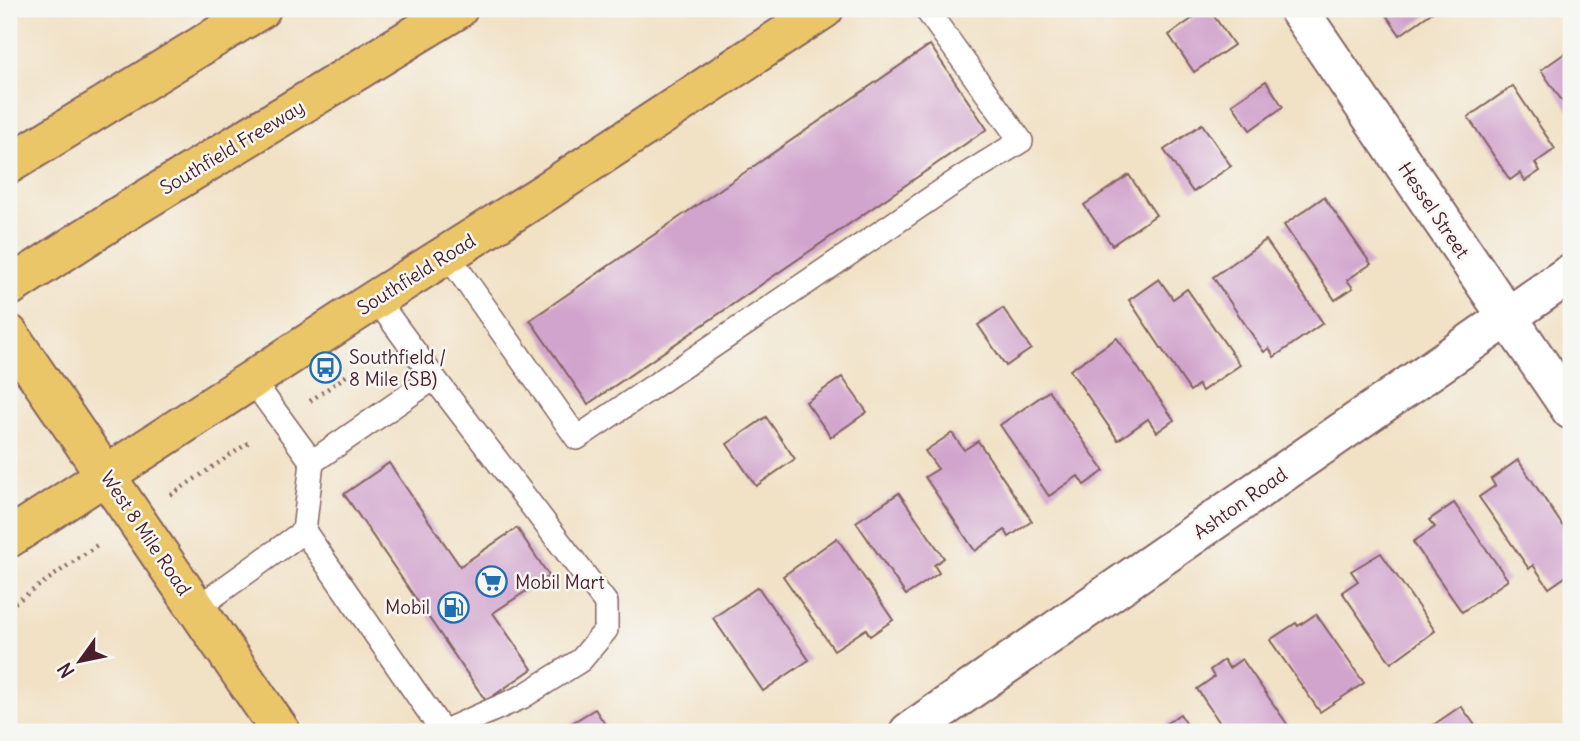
<svg xmlns="http://www.w3.org/2000/svg" width="1580" height="741" font-family="Delius,sans-serif">
<rect width="100%" height="100%" fill="#f6f6f2"/>
<filter id="ink" filterUnits="userSpaceOnUse"><feTurbulence type="fractalNoise" baseFrequency=".0143" numOctaves="2"/><feDisplacementMap in="SourceGraphic" scale="14" xChannelSelector="R" yChannelSelector="G"/><feConvolveMatrix kernelMatrix="1 2 1 2 8 2 1 2 1" color-interpolation-filters="sRGB"/></filter>
<filter id="wash" filterUnits="userSpaceOnUse"><feTurbulence type="fractalNoise" baseFrequency=".00686" numOctaves="4" result="noise"/><feDisplacementMap in="SourceGraphic" scale="28" xChannelSelector="R" yChannelSelector="G"/><feGaussianBlur stdDeviation="1.57" result="paint"/><feColorMatrix in="noise" values="0 0 0 0 0 0 0 0 0 0 0 0 0 0 0 0 0 1.4 0 .05"/><feComposite in="paint" operator="in"/></filter>
<g filter="url(#wash)">
<rect width="100%" height="100%" fill="#f1e1c5"/>
<g id="blocks">
<g fill="#d1a4cd">
<polygon points="1206,9 1209,9 1234,45 1194,72 1169,35"/>
<polygon points="1382,9 1433,9 1434,11 1400,35"/>
<polygon points="930,45 987,129 588,404 530,320"/>
<polygon points="1571,49 1571,114 1541,70"/>
<polygon points="1266,81 1283,107 1250,130 1232,104"/>
<polygon points="1513,86 1555,149 1535,163 1540,171 1525,181 1520,173 1510,180 1468,117"/>
<polygon points="1202,124 1231,166 1193,192 1164,150"/>
<polygon points="1129,175 1156,215 1112,245 1084,205"/>
<polygon points="1324,197 1371,264 1347,280 1353,288 1335,300 1284,225"/>
<polygon points="1266,240 1323,323 1274,357 1269,348 1264,352 1213,277"/>
<polygon points="1159,279 1173,299 1187,289 1240,365 1202,391 1198,385 1190,391 1129,300"/>
<polygon points="1003,308 1031,349 1006,366 978,325"/>
<polygon points="1117,338 1174,420 1157,432 1148,419 1118,440 1070,370"/>
<polygon points="842,377 867,412 831,437 806,402"/>
<polygon points="1049,391 1104,471 1084,485 1078,476 1049,496 1000,425"/>
<polygon points="766,417 795,459 756,486 727,444"/>
<polygon points="952,433 964,450 978,441 1032,521 1009,537 1005,530 975,551 925,477 938,469 925,451"/>
<polygon points="1518,460 1571,538 1568,541 1571,547 1571,573 1549,588 1533,565 1529,569 1479,497 1495,486 1491,479"/>
<polygon points="389,463 460,566 517,528 549,576 493,613 532,669 486,701 344,494"/>
<polygon points="899,493 944,558 934,565 939,573 906,595 856,522"/>
<polygon points="1454,503 1508,580 1462,612 1413,542 1435,527 1429,520"/>
<polygon points="837,538 893,620 870,636 866,629 834,650 783,576"/>
<polygon points="1381,553 1435,631 1391,663 1342,592 1358,581 1351,571"/>
<polygon points="758,587 809,660 763,691 713,618"/>
<polygon points="1316,614 1364,683 1320,712 1270,640 1296,623 1298,626"/>
<polygon points="1242,659 1292,731 1290,732 1226,732 1197,689 1214,677 1210,670 1224,660 1229,668"/>
<polygon points="1461,706 1480,732 1423,732"/>
<polygon points="595,709 610,732 557,732"/>
<polygon points="1180,714 1192,732 1154,732"/>
</g>
</g>
</g>
<g filter="url(#ink)">
<use href="#blocks" fill-opacity="0" stroke="#846361" stroke-width="2"/>
<g fill="none" stroke-linecap="round" stroke-linejoin="round">
<defs>
<g id="lane">
<polyline points="447,254 577,438 964,176 1021,141 926,9"/>
<polyline points="434,378 606,603 606,630 581,660 522,697 443,732"/>
<polyline points="252,380 312,462 304,531"/>
<polyline points="312,462 434,378 376,299"/>
<polyline points="197,608 304,531 443,732"/>
</g>
<g id="street">
<polyline points="1298,9 1571,410"/>
<polyline points="909,732 1571,273"/>
</g>
<polyline id="primary" points="9,538 376,299 541,195 824,9"/>
<g id="highway">
<polyline points="9,164 261,9"/>
<polyline points="9,287 119,216 458,9"/>
<polyline points="9,334 281,732"/>
</g>
</defs>
<use href="#lane" stroke="#846361" stroke-width="26"/>
<use href="#street" stroke="#846361" stroke-width="42"/>
<use href="#primary" stroke="#846361" stroke-width="42"/>
<use href="#highway" stroke="#846361" stroke-width="42"/>
<g stroke="#846361" stroke-width="4.5" stroke-dasharray="2 5" stroke-linecap="butt">
<polyline points="310,401 349,374"/>
<polyline points="171,495 251,441"/>
<polyline points="9,607 100,543"/>
</g>
<use href="#lane" stroke="#fff" stroke-width="23"/>
<use href="#street" stroke="#fff" stroke-width="38"/>
<use href="#primary" stroke="#ebc669" stroke-width="38"/>
<use href="#highway" stroke="#ebc669" stroke-width="38"/>
</g>
</g>
<defs>
<symbol id="bus-ring" viewBox="-11 -11 22 22"><circle r="9.5" fill="#f6f6f2" stroke="#1f6fb2" stroke-width="1.5"/><path d="M-5-6H5V4H4V6H2V4H-2V6H-4V4H-5ZM-3.5-4V0h7V-4ZM-3.5 1.2v1.5H-2V1.2ZM2 1.2v1.5H3.5V1.2Z" fill="#1f6fb2"/></symbol>
<symbol id="supermarket-ring" viewBox="-11 -11 22 22"><circle r="9.5" fill="#f6f6f2" stroke="#1f6fb2" stroke-width="1.5"/><path d="M-6-5.5h2.5l.6 2H6L4.5 2H-2.5L-4.4-4H-6ZM-1.5 3.2a1.3 1.3 0 1 0 .1 0ZM3 3.2a1.3 1.3 0 1 0 .1 0Z" fill="#1f6fb2"/></symbol>
<symbol id="fuel-ring" viewBox="-11 -11 22 22"><circle r="9.5" fill="#f6f6f2" stroke="#1f6fb2" stroke-width="1.5"/><path d="M-5.5-6h7V0h2V4h1.3V-2.5L3-4.5l.8-.8L6-3V5H2.5V1h-1V6h-7ZM-4.2-4.7v3.2H.2V-4.7Z" fill="#1f6fb2"/></symbol>
</defs>
<g fill-rule="evenodd">
<use href="#bus-ring" x="308" y="350" width="35" height="35"/>
<use href="#supermarket-ring" x="474" y="564" width="35" height="35"/>
<use href="#fuel-ring" x="436" y="590" width="35" height="35"/>
</g>
<g text-anchor="middle" stroke-width="5" stroke-linejoin="round" paint-order="stroke">
<g font-size="19" fill="#4a1f2b" stroke="#f6f6f2">
<text transform="translate(232 147) rotate(-31)" y="7">Southfield Freeway</text>
<text transform="translate(1434 210) rotate(56)" y="7">Hessel Street</text>
<text transform="translate(416 274) rotate(-32)" y="7">Southfield Road</text>
<text transform="translate(1240 503) rotate(-35)" y="7">Ashton Road</text>
<text transform="translate(146 533) rotate(56)" y="7">West 8 Mile Road</text>
</g>
<g font-size="19" fill="#4a1f2b" stroke="#f6f6f2" text-anchor="start">
<text x="349" y="364">Southfield /<tspan x="349" dy="22">8 Mile (SB)</tspan></text>
<text x="515" y="589">Mobil Mart</text>
<text x="430" y="614" text-anchor="end">Mobil</text>
</g>
</g>
<rect width="1580" height="741" fill="none" stroke="#f6f6f2" stroke-width="35"/>
<g transform="translate(80 661) rotate(237)" stroke="#f6f6f2" stroke-width="5" paint-order="stroke">
<path d="M0-5L12 26L0 18L-12 26Z" fill="#4a1f2b"/>
<text y="-10" font-size="19" font-weight="bold" text-anchor="middle" fill="#4a1f2b">N</text>
</g>
</svg>
